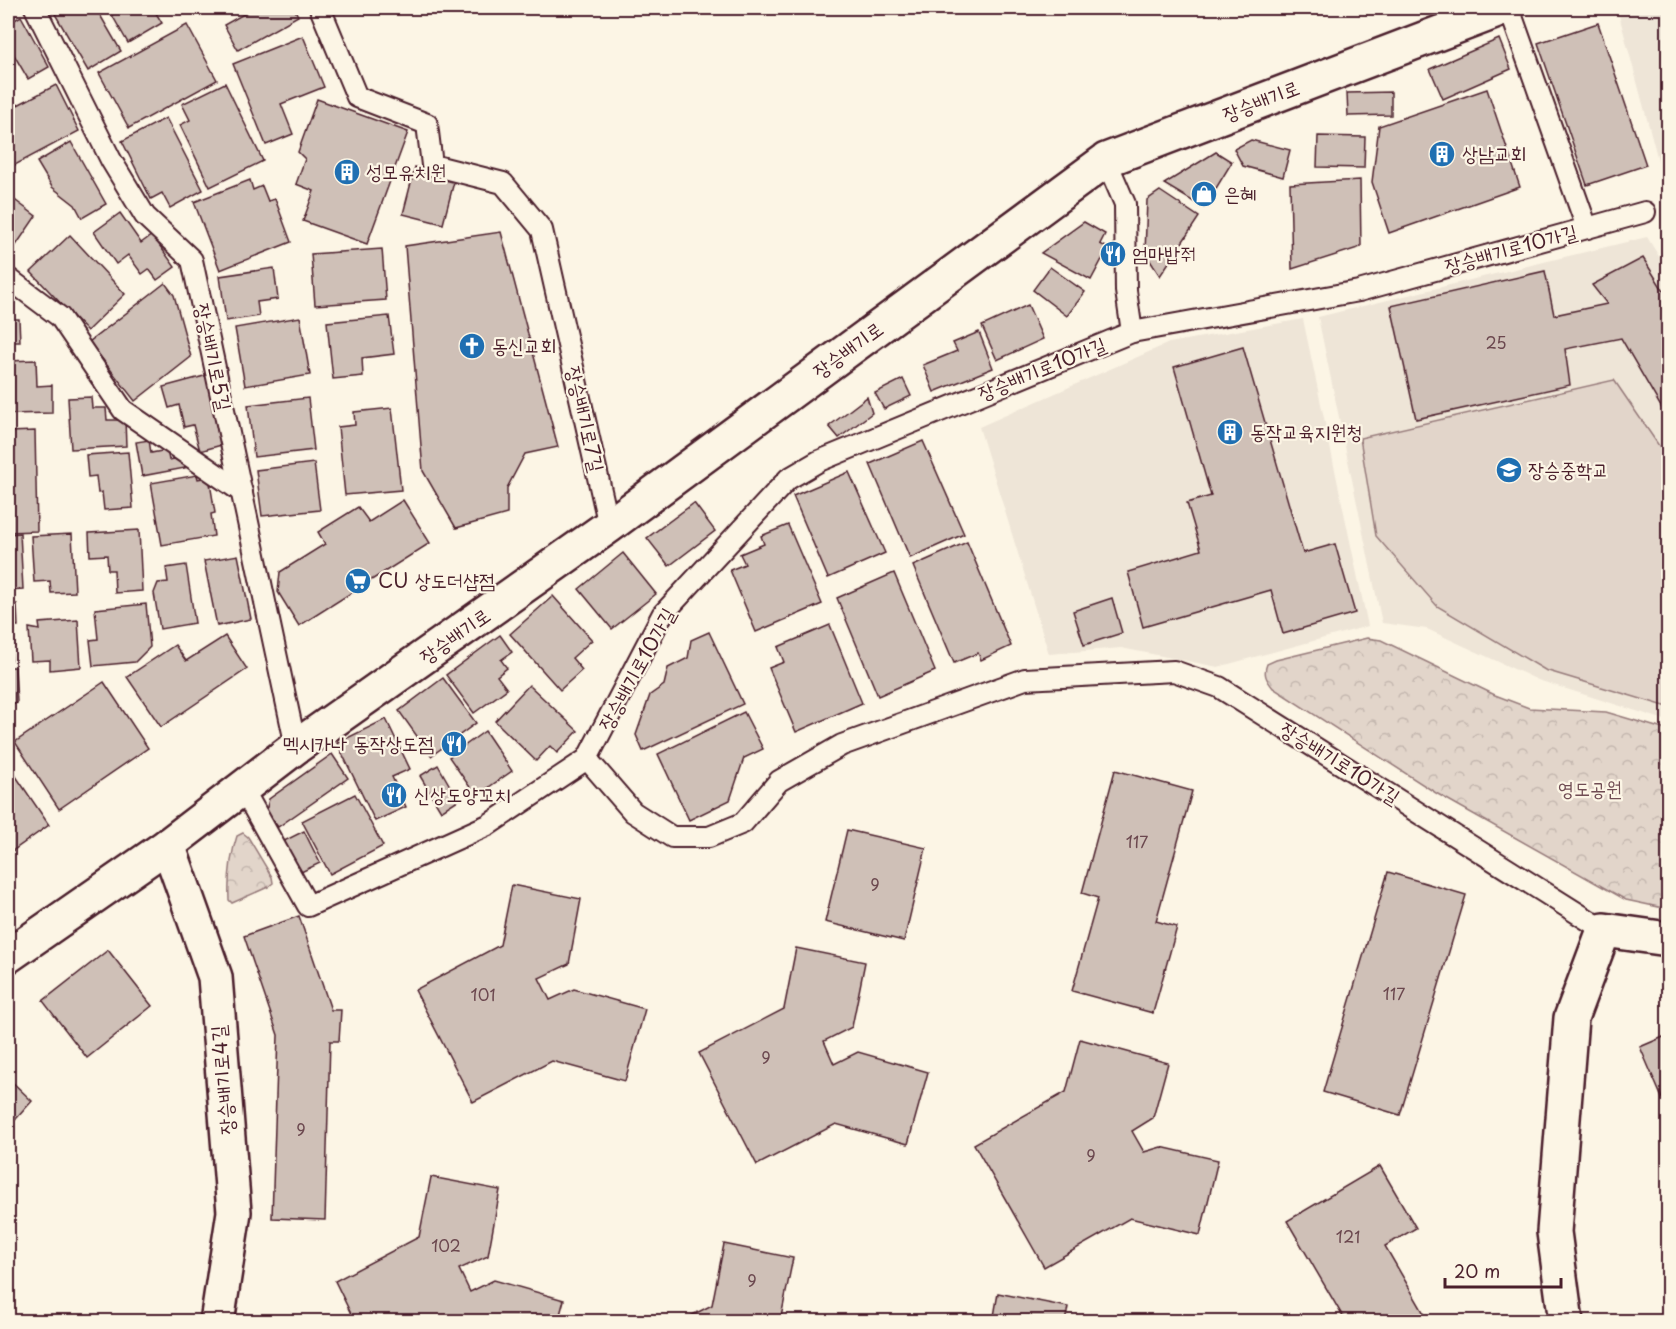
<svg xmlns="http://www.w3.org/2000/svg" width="1676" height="1329" font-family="'Playpen Sans','Poor Story',sans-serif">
<defs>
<pattern id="forest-crowns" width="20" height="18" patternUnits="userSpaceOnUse" patternTransform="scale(1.5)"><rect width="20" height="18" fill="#e2d5ca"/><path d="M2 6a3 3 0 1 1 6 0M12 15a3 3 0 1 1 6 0" fill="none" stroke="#c3b6ae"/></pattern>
</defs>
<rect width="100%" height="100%" fill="#fcf5e5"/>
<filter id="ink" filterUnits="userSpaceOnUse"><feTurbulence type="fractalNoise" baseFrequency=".0167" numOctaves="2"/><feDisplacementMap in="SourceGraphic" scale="12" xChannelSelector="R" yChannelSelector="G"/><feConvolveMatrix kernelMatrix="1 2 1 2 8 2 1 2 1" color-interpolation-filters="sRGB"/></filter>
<g filter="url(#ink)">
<g fill="#eee5d7">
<polygon points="1641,8 1668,8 1668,197 1619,15"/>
<polygon points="1647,237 1668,271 1668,721 1538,680 1427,629 1382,623 1318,317"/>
<polygon points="1303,319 1368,626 1218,667 1121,648 1049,654 979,427 1169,343"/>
</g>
<g fill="url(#forest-crowns)" stroke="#967a7a" stroke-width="1.5">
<path d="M 1367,638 L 1381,640 L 1495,695 L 1529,708 L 1606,712 L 1663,729 L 1668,735 L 1668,909 L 1626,900 L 1436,793 L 1273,688 C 1266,679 1263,674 1267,664 L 1276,660 Z"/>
<path d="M 243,833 L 248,837 L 272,877 L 273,883 L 268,887 L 232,903 L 229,900 C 228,877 230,857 237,836 Z"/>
</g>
<polygon fill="#e2d5ca" stroke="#967a7a" stroke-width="1.5" points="1614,380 1668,459 1668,707 1545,670 1437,606 1376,536 1360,438"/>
<g fill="#cfc0b7" stroke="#4a1f2b" stroke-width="1.5">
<polygon points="65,8 96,8 121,51 88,71 55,14"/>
<polygon points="108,8 153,8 162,23 128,43"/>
<polygon points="250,8 294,8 298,16 238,50 224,25 251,10"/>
<polygon points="21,16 49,67 28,79 10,48 8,49 8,24"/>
<polygon points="1598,23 1646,165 1587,185 1538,43"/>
<polygon points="187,25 217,80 129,128 99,73"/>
<polygon points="303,36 324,87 281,104 293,134 266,145 233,64"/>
<polygon points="1499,39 1511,69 1443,99 1430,69"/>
<polygon points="225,83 263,161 210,187 180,125 190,120 182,104"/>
<polygon points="56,85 79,131 15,165 8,161 8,110"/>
<polygon points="1487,89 1520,187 1389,233 1372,182 1379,126"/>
<polygon points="1391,92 1391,115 1348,116 1347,93"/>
<polygon points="317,99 408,132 367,244 303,221 314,191 296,184 305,159 298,152"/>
<polygon points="166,118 203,190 170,208 162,193 151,199 122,141"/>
<polygon points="1318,136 1365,137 1364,168 1317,167"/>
<polygon points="1251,140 1290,150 1283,177 1243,166 1234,149"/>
<polygon points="71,142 106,204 82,218 75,205 52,187 37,162"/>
<polygon points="1216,152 1232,162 1204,208 1164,184"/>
<polygon points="415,167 455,178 443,224 403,214"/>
<polygon points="250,180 253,190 262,186 268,201 275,199 291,242 220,270 194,202"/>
<polygon points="1360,180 1361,247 1292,269 1290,184"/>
<polygon points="1160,191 1199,217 1160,276 1145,253 1147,200"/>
<polygon points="8,195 36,216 8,257"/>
<polygon points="120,213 141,243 152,235 175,267 157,280 149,269 142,274 128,255 116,264 94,232"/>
<polygon points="1084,222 1105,234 1100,244 1108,248 1091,280 1041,253"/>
<polygon points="501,232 558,447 525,454 507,488 507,514 456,528 423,471 405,246"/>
<polygon points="70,235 125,294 87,331 31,272"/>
<polygon points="382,249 386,300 315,305 311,254"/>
<polygon points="1643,258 1668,298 1668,419 1621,338 1565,349 1570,385 1416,419 1391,306 1545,271 1554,315 1607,304 1592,285"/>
<polygon points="1050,267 1085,292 1067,316 1033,290"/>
<polygon points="274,268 278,299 257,302 259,316 226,321 220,276"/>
<polygon points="165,283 174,295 191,357 135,401 89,342"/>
<polygon points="1028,305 1043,339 997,360 982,326"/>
<polygon points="389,316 394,354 362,358 363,376 333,379 327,322"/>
<polygon points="300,317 310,375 245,386 235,328"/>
<polygon points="8,319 19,319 20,342 8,342"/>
<polygon points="979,332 993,368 934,392 923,365 957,351 953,343"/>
<polygon points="1243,347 1303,553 1335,544 1355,613 1283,634 1271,590 1143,627 1128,572 1201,550 1187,503 1211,496 1174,367"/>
<polygon points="36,360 37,386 52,385 52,413 10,414 8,361"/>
<polygon points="208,375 225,444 200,451 193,425 184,427 179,405 169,408 163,387"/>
<polygon points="903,379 911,396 884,409 875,393"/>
<polygon points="91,397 92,408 106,408 107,420 125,420 126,446 71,449 68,398"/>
<polygon points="867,397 872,413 839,438 829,426"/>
<polygon points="308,398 314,450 254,457 248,405"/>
<polygon points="392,408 401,490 345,495 338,427 355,425 354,412"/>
<polygon points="35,431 37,531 8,532 8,432"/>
<polygon points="149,440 151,453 167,450 169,460 183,457 185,468 142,476 136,442"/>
<polygon points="923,441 964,534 910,558 870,464"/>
<polygon points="128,452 133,508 104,510 102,492 98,493 96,476 88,477 86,455"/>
<polygon points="314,463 320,510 262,516 256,470"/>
<polygon points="849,472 885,553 828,578 793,496"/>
<polygon points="197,475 198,479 209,477 215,513 211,514 214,536 162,545 151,483"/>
<polygon points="403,500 430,543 299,626 278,592 280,572 325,544 318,532 358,507 369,522"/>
<polygon points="694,503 715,531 669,566 647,538"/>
<polygon points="788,525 822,604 756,632 730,570 745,564 740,554 764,544 761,536"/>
<polygon points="139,530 142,591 115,593 114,570 108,570 107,555 90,556 89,533"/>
<polygon points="20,533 23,589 8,590 8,534"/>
<polygon points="72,534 75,592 51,593 50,581 34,582 31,536"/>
<polygon points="967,542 1011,646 981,660 978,653 954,663 913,566"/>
<polygon points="623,553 656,594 612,629 579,589"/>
<polygon points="238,555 251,619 217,626 204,561"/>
<polygon points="186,565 195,623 160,629 154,593 158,583 168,582 166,568"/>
<polygon points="894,573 935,671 878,696 837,598"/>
<polygon points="553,596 592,640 572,658 582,670 560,690 510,634"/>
<polygon points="1112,598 1122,633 1084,645 1073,611"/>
<polygon points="8,604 17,604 18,626 9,626 11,660 8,661"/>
<polygon points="146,604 150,647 135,662 93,666 90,640 98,639 95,609"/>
<polygon points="78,620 81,667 50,670 50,660 31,661 29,628 40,630 39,623"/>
<polygon points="830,625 862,703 796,732 769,668 784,662 778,647"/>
<polygon points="709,632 743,704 643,751 636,735 650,695 664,685 668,668 688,658 691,640"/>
<polygon points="500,635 512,652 501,660 507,668 497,676 507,689 474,713 446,675"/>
<polygon points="225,636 247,669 161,727 127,677 175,645 186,661"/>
<polygon points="8,667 15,667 17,703 8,704"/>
<polygon points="443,678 476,723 431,756 399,711"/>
<polygon points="104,682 148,748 59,809 15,742"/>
<polygon points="529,685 578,731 557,753 550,746 536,761 495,721"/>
<polygon points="744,712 763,749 744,758 730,800 689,820 658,754"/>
<polygon points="386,719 410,769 392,777 406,807 375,821 337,743"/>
<polygon points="485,731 512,771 476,796 449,757"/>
<polygon points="332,754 348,778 278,827 266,811 269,799"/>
<polygon points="438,765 458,800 441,811 420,776"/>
<polygon points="9,766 49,825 8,854 8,767"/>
<polygon points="1115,770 1192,791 1156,921 1177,927 1153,1013 1072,991 1098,898 1082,893"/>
<polygon points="355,794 383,846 330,874 302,821"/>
<polygon points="847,830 926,848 904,941 825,922"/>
<polygon points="304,831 320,863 297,874 282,842"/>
<polygon points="1388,872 1466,895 1400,1115 1323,1092"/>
<polygon points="512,885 581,899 569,964 539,978 550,1000 574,989 645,1009 625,1081 552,1061 473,1102 415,990 500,945"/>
<polygon points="299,916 331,1010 341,1010 339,1041 330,1041 325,1220 272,1218 278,1035 244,936"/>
<polygon points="796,948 865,962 852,1027 824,1041 834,1064 858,1052 928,1072 908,1144 836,1124 757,1165 699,1053 784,1009"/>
<polygon points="108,950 152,1006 87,1058 43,1001"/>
<polygon points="1668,1035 1668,1112 1640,1047"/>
<polygon points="1080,1039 1168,1063 1153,1118 1132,1131 1144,1152 1161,1147 1218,1160 1200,1235 1130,1218 1044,1267 974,1144 1066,1092"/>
<polygon points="8,1078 32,1101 8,1128"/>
<polygon points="1380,1166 1416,1228 1385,1246 1429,1322 1346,1322 1287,1221"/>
<polygon points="431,1177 500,1190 488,1256 459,1269 470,1292 494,1280 564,1300 558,1322 355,1322 335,1281 419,1237"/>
<polygon points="724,1244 793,1258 780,1322 679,1322 712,1305"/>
<polygon points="998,1293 1068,1307 1065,1322 993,1322"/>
</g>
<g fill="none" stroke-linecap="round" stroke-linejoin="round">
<defs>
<g id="service">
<polyline points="35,8 111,160 145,216 192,260 296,747"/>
<polyline points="320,8 357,97 427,124 432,165 503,183 542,230 609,526"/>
<polyline points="1509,8 1587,228"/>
<polyline points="1106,160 1125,204 1126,291 1132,332"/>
<polyline points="8,278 60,317 123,410 242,492"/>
<polyline points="587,759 633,812 672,837 709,837 743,823 779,781 842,745 1025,679 1174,671 1219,687 1604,930"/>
<polyline points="243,789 308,906 488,825 587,759 662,615 788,479 819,461 1132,332 1359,291 1645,212"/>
</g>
<polyline id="minor" points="1566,1322 1554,1232 1571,1018 1604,930 1668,939"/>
<polyline id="tertiary" points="168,845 215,977 234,1212 217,1322"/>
<polyline id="secondary" points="8,956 168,845 296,747 609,526 1106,160 1505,8"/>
</defs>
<use href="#service" stroke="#4a1f2b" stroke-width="24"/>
<use href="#minor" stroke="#4a1f2b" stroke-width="38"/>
<use href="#tertiary" stroke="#4a1f2b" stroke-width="38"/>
<use href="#secondary" stroke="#4a1f2b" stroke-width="38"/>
<use href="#service" stroke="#fcf5e5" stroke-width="20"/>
<use href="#minor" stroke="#fcf5e5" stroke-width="33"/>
<use href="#tertiary" stroke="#fcf5e5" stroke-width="33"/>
<use href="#secondary" stroke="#fcf5e5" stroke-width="33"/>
</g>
</g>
<defs>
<symbol id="building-disc" viewBox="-11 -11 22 22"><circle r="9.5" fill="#1f6fb2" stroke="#fcf5e5"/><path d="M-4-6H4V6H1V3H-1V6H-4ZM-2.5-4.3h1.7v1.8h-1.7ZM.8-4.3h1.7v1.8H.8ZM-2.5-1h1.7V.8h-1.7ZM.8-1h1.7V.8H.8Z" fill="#fff"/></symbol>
<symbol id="shop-disc" viewBox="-11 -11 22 22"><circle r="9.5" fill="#1f6fb2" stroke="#fcf5e5"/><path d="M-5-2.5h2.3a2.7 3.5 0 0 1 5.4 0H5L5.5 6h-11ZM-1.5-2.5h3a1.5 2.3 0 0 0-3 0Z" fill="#fff"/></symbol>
<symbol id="restaurant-disc" viewBox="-11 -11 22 22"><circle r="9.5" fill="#1f6fb2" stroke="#fcf5e5"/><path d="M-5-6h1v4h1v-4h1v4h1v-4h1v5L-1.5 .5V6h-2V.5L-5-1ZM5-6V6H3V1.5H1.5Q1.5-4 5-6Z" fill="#fff"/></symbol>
<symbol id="church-disc" viewBox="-11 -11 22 22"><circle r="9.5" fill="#1f6fb2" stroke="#fcf5e5"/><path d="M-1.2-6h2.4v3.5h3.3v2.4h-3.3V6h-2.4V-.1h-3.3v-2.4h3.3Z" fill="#fff"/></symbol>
<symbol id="school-disc" viewBox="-11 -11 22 22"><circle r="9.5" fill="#1f6fb2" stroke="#fcf5e5"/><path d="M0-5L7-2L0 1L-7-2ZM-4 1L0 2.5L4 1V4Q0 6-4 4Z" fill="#fff"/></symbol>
<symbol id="supermarket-disc" viewBox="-11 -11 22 22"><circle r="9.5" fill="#1f6fb2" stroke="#fcf5e5"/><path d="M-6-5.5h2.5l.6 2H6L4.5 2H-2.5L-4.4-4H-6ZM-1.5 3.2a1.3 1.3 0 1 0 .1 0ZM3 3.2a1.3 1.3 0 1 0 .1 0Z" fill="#fff"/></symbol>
</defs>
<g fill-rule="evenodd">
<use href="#building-disc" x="1427" y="139" width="30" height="30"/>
<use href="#building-disc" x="332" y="157" width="30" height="30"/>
<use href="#shop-disc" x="1189" y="179" width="30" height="30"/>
<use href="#restaurant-disc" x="1098" y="239" width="30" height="30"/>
<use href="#church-disc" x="457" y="331" width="30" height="30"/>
<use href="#building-disc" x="1215" y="417" width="30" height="30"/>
<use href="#school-disc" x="1494" y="455" width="30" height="30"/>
<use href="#supermarket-disc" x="343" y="566" width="30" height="30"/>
<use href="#restaurant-disc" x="439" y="729" width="30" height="30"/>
<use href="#restaurant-disc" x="379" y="780" width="30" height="30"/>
</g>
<g text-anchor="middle" stroke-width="4.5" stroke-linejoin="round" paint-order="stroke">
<g font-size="16" fill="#6b474e">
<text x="1496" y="349">25</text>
<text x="1137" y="848">117</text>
<text x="875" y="891">9</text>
<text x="1394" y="1000">117</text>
<text x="483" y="1001">101</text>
<text x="766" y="1064">9</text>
<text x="301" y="1136">9</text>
<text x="1091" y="1162">9</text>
<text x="1348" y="1243">121</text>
<text x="446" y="1252">102</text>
<text x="752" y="1287">9</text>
</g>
<g font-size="20" fill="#4a1f2b" stroke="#fcf5e5">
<text transform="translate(1261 101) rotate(-21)" y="7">장승배기로</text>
<text transform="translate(1511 249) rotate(-15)" y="7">장승배기로10가길</text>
<text transform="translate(848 350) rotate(-36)" y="7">장승배기로</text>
<text transform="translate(213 357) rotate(78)" y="7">장승배기로5길</text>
<text transform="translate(1042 369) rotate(-22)" y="7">장승배기로10가길</text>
<text transform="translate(585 419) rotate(77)" y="7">장승배기로7길</text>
<text transform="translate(455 636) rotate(-35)" y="7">장승배기로</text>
<text transform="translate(637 669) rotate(-61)" y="7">장승배기로10가길</text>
<text transform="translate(1340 763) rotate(32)" y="7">장승배기로10가길</text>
<text transform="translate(223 1080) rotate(-95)" y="7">장승배기로4길</text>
</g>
<g font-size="20" fill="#4a1f2b" stroke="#fcf5e5" text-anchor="start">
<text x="1462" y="161">상남교회</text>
<text x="366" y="179">성모유치원</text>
<text x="1224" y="201">은혜</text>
<text x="1132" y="261">엄마밥줘</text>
<text x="492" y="353">동신교회</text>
<text x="1250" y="439">동작교육지원청</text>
<text x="1528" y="477">장승중학교</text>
<text x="378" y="588">CU 상도더샵점</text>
<text x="434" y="751" text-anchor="end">멕시카나 동작상도점</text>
<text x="414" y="802">신상도양꼬치</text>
</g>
<g font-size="20" fill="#704c53" stroke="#fcf5e5">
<text x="1590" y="796">영도공원</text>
</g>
</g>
<rect width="1676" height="1329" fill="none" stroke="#fcf5e5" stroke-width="30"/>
<rect x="15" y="15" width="1646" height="1299" fill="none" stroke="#4a1f2b" stroke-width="2" filter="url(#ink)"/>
<path d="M1445 1278v9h116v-9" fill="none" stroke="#4a1f2b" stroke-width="3"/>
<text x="1454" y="1278" font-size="18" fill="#4a1f2b" stroke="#fcf5e5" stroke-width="4.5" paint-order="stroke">20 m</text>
</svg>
